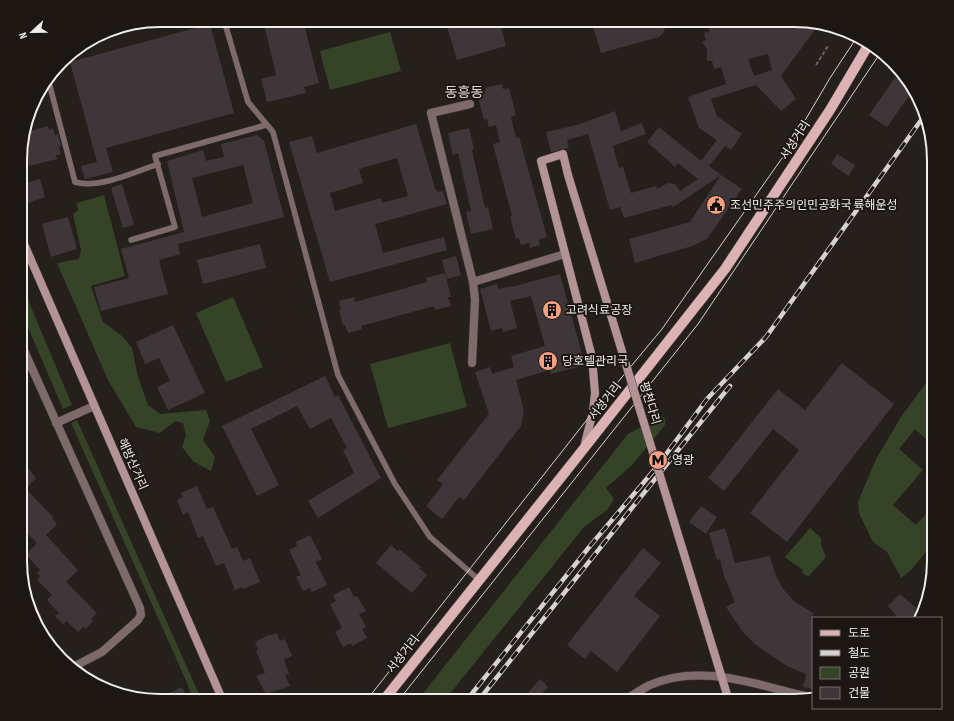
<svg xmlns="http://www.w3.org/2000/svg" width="954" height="721" font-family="'Sofia Sans Condensed','Noto Sans KR',sans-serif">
<rect width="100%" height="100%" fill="#26201c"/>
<g fill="#354427">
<polygon points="390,32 401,71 330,90 320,51"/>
<polygon points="104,195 125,276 91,286 103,322 122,336 132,348 138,377 148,405 160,414 206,410 210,421 203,440 215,457 211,471 194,462 182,447 186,435 183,423 175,421 160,433 136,427 108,380 57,263 79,259 81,250 73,214 78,210 77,203"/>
<polygon points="21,283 72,405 63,409 21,311"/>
<polygon points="233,297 263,367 226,382 196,313"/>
<polygon points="450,343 467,407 388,428 370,364"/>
<polygon points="934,372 934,446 915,429 899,449 923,470 893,505 916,525 934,505 934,542 911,570 901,578 887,552 873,542 859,513 858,502 876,459 901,417"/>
<polygon points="662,416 665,419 665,425 632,465 606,488 614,499 607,510 584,527 444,701 417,701 628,434"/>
<polygon points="77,420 202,701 193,701 188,685 71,423"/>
<polygon points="810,528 821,538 821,545 826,557 808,577 802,572 803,570 785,557"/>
</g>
<g fill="#3e3638" fill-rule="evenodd">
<polygon points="263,20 303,20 319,83 304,87 306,93 267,102 261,79 276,75"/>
<polygon points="445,20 499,20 506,46 457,60"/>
<polygon points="591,20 662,20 665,28 663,33 659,37 601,53"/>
<path d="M 736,20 L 738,23 L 747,20 L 803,20 L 819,24 L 781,76 L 796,99 L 781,111 L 756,85 L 711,99 L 717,116 L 742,134 L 731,150 L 725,146 L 709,166 L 721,175 L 673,207 L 671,205 L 624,218 L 620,207 L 610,210 L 588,134 L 567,140 L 569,148 L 551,152 L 546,132 L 577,125 L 615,111 L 621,131 L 642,123 L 646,134 L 613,146 L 619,168 L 623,167 L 631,193 L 656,186 L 657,189 L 668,183 L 675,184 L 680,191 L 698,179 L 678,163 L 675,167 L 647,142 L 659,127 L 701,161 L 717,140 L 699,128 L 688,97 L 726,84 L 721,67 L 714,69 L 712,61 L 707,61 L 707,49 L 702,42 L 706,40 L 704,33 L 710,31 L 709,28 ZM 768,54 L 772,70 L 754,76 L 748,59 Z"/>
<polygon points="210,24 234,113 106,148 113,172 85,179 81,166 97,162 70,62"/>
<polygon points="899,72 913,90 887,127 869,115"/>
<polygon points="502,84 503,89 509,88 516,115 511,117 516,138 519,137 547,237 539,240 540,245 530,248 529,243 521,245 519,238 516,239 510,217 512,216 493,144 500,142 496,125 489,127 487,119 484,120 477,93 486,91 485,88"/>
<path d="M 416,124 L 435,188 L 438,192 L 443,191 L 447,204 L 375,224 L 383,253 L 444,237 L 447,250 L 330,282 L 289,142 L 312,136 L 317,153 ZM 397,158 L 408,196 L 382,203 L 381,198 L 335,211 L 330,193 L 363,183 L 359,169 Z"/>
<polygon points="48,126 49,130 53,128 55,135 58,134 61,146 59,147 61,154 56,155 57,159 29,166 28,163 23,164 21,157 21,142 24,133"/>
<polygon points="469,128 474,149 472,150 485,208 488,207 493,229 471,234 466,212 471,211 458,153 453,155 448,133"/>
<path d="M 257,135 L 264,141 L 284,217 L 178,244 L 180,254 L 159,260 L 168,294 L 101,311 L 94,287 L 129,278 L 121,249 L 184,232 L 167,161 L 203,150 L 206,161 L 224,157 L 221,144 ZM 243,165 L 253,203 L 202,217 L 192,178 Z"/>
<polygon points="837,154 855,165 849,176 831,164"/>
<polygon points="721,175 742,189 707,239 692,246 635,263 629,239 690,222"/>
<polygon points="40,179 45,197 28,203 22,184"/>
<polygon points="122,184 134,225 123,228 111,188"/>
<polygon points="68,217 77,249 51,257 42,224"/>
<polygon points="260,244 266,268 203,284 197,260"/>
<polygon points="456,256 461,275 447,279 442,260"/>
<polygon points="445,273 451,297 448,297 451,306 435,310 434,306 361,326 362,329 348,333 345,325 343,326 339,310 341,310 339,301 354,297 355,302 427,282 426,278"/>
<polygon points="560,274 585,365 551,374 550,370 516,380 524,411 521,426 464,500 459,497 442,519 426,506 443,484 437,480 489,414 475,372 490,367 492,374 514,367 511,356 545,346 531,296 510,301 517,328 503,332 502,328 491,331 480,289 497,284 498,289 511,286 511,287"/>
<polygon points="173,325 205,393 168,410 157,387 170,381 159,358 145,364 136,342"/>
<polygon points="842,363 894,404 787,542 750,513 799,450 773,429 724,491 708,478 778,389 805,410"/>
<polygon points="325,376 335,397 338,395 381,478 318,518 308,501 354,473 343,450 347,448 331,418 310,429 297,406 251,429 279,485 257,496 222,426"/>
<polygon points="21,460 36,478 26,489 53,517 52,518 57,524 46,535 78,570 66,582 97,613 91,619 93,621 86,629 83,627 78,632 67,621 63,624 55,616 59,613 47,600 52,595 37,580 40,576 37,573 40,570 26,555 37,543 20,526"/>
<polygon points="197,486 207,509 213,507 232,549 237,547 243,561 250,558 260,582 243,589 242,587 235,590 224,563 216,566 203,536 198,538 188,512 183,515 177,500 183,497 181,493"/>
<polygon points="701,506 717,517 706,534 689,522"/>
<polygon points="725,528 735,563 770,556 776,576 783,589 794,601 813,613 813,689 803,687 806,674 787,666 756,645 743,632 726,607 735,602 724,576 720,559 717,560 709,533"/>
<polygon points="310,535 322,559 316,562 327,585 312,592 310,588 303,591 296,577 301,575 289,550 297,546 296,542"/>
<polygon points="391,545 398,551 399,549 421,567 419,568 427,575 412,593 376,563"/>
<polygon points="643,548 661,563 634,596 660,616 617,672 591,651 585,659 567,645"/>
<polygon points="349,587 354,597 357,596 366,611 359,614 366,627 362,629 367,638 352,646 351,643 343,647 335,632 342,628 330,604 336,601 333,595"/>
<polygon points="900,594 923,614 921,618 898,618 888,606"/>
<polygon points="277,633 280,641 285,639 292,656 284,659 289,674 285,675 290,686 266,694 256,676 265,673 256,651 258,650 255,642 271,634 271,635"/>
<polygon points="540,679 548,687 535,701 521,701"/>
<polygon points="182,687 187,697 178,701 151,701"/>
</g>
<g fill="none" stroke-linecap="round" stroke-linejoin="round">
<defs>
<g id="lane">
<polyline points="224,20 248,102 273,132 338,375 395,484 430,537 479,580"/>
<path d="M 48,79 L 75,182 C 99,189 135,172 158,164"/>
<polyline points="131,240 175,227 155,156 266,125"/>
</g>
<g id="street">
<polyline points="470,104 431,113 473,282 475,300 472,363"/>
<polyline points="21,262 30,258"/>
<polyline points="473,282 565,254"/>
<polyline points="21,344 140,608 141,615 138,620 102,652 71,668"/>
<polyline points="56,423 94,406"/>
<polyline points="27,594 43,633"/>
<path d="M 623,701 C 632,696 641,689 650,685 C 702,662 758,686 810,697"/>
</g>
<g id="secondary">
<polyline points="568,175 563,154 541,161 592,357 595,393 593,412 585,443"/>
<polyline points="21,237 223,701"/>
<polyline points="710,639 729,701"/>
</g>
<polyline id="primary" points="383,701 574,461 725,269 830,110 869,44"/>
</defs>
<use href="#lane" stroke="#423d39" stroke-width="6"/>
<use href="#street" stroke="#423d39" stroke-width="9"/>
<use href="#secondary" stroke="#423d39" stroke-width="9"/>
<use href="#primary" stroke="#423d39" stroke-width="11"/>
<polyline stroke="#6a6461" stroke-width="2" stroke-dasharray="4 2" stroke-linecap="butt" points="816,65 828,46"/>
<use href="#lane" stroke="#7e6a6b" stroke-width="5.5"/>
<use href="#street" stroke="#7e6a6b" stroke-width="8"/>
<use href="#secondary" stroke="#b39394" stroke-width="8"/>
<use href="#primary" stroke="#dcb2b4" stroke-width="10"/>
<g stroke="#d7d2cf" stroke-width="1">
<polyline points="366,701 593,412 662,329 787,151 830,78 857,37"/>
<polyline points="398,701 698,324 881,52"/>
</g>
<defs>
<g id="rail">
<polyline points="466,701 590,546 655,469 707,399 766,337 924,116"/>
<polyline points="478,701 679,449 730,386"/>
</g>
</defs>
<use href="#rail" stroke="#d7d2cf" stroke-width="4.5"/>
<use href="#rail" stroke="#1d1713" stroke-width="3" stroke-dasharray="9" stroke-linecap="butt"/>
<defs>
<polyline id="secondary-bridge" points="568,175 710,639"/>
</defs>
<use href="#secondary-bridge" stroke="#423d39" stroke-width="9" stroke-linecap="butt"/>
<use href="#secondary-bridge" stroke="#b39394" stroke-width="8"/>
</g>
<defs>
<symbol id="civic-disc" viewBox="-11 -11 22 22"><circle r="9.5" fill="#f39f82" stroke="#1d1713"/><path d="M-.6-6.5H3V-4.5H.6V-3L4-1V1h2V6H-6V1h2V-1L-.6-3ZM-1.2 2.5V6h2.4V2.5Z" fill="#111"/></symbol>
<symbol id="building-disc" viewBox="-11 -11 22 22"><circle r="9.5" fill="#f39f82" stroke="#1d1713"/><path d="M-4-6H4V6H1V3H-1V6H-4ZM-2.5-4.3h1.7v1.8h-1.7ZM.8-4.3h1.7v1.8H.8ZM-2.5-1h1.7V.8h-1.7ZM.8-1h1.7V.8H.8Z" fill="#111"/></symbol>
<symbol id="metro-disc" viewBox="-11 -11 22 22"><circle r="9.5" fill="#f39f82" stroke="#1d1713"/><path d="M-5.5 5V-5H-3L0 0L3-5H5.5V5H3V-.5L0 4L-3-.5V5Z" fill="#111"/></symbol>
</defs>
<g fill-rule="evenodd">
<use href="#civic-disc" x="705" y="194" width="22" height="22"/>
<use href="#building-disc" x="541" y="299" width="22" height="22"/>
<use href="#building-disc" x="537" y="350" width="22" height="22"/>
<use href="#metro-disc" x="647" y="449" width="22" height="22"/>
</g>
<g text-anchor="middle" stroke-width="4" stroke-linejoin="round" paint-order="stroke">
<g font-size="12" fill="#f1edea" stroke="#1d1713">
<text transform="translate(795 140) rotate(-57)" y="4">서성거리</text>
<text transform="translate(605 401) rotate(-52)" y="4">서성거리</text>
<text transform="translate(650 403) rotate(73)" y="4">평천다리</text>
<text transform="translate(133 464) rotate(66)" y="4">해방산거리</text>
<text transform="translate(403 654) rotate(-52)" y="4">서성거리</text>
</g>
<g font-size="12" fill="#f1edea" stroke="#1d1713" text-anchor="start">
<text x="730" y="209">조선민주주의인민공화국 륙해운성</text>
<text x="566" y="314">고려식료공장</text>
<text x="562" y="365">당호텔관리국</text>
<text x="672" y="464">영광</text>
</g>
<g font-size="14" fill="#e2d9d4" stroke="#1d1713">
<text x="464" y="97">동흥동</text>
</g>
</g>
<path d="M0 0H954V721H0ZM160 27H794A133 133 0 0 1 927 160V561A133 133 0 0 1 794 694H160A133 133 0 0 1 27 561V160A133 133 0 0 1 160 27Z" fill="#1d1713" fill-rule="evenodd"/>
<path fill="none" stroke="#f1edea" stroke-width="2" d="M160 27H794A133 133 0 0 1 927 160V561A133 133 0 0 1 794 694H160A133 133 0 0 1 27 561V160A133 133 0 0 1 160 27Z"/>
<rect x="812" y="617" width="130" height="92" fill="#1d1713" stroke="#726d69"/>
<rect x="820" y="630" width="20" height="6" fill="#dcb2b4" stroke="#726d69"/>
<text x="848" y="637" font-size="12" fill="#f1edea">도로</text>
<rect x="820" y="650" width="20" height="6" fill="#d7d2cf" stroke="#726d69"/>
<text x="848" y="657" font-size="12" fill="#f1edea">철도</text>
<rect x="820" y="667" width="20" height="12" fill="#354427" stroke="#726d69"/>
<text x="848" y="677" font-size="12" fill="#f1edea">공원</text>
<rect x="820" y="687" width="20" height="12" fill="#3e3638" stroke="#726d69"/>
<text x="848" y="697" font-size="12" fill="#f1edea">건물</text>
<g transform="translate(32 32) rotate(248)" stroke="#1d1713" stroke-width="3" paint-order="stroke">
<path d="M0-3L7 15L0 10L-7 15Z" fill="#f1edea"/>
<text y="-6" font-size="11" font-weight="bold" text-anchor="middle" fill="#f1edea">N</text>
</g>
</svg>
